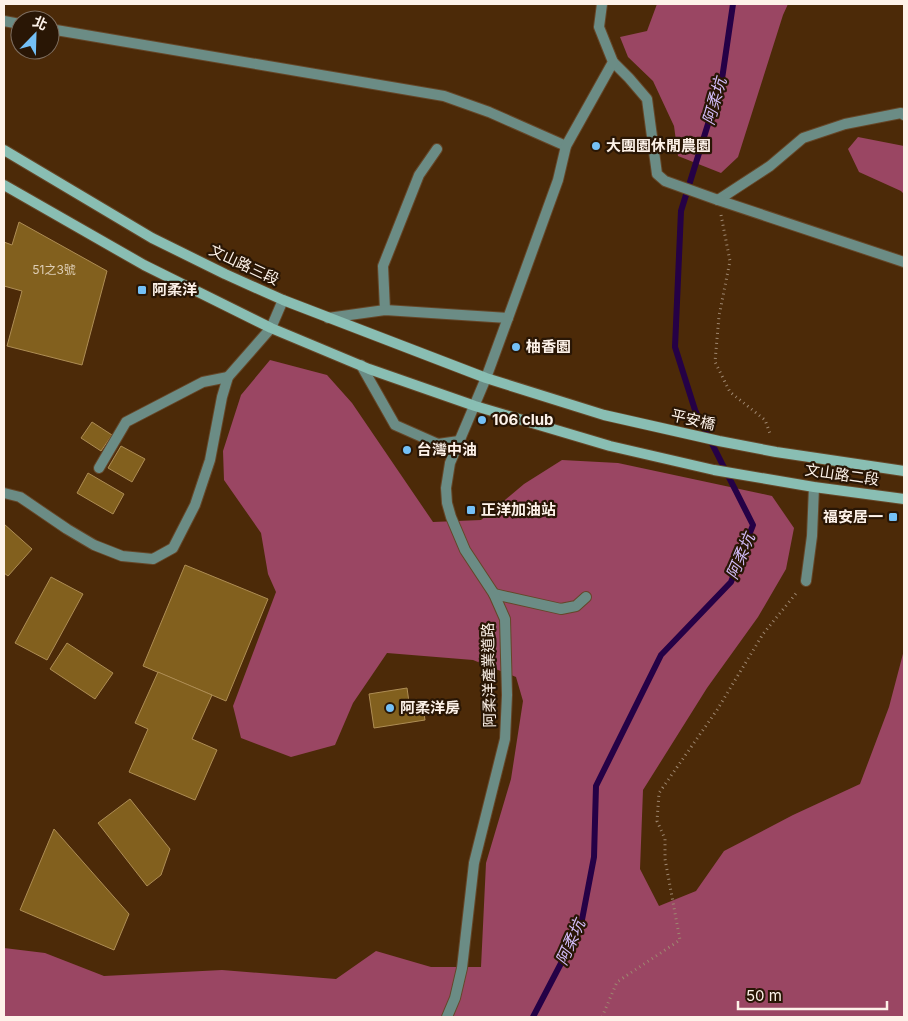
<svg xmlns="http://www.w3.org/2000/svg" width="908" height="1021" font-family="Inter,'Noto Sans TC',sans-serif">
<rect width="100%" height="100%" fill="#4c2a08"/>
<g fill="#9a4663">
<polygon points="657,4 788,4 783,15 738,157 721,173 678,156 674,126 653,81 628,57 620,37 647,31"/>
<polygon points="858,137 904,146 904,194 901,191 859,172 848,149"/>
<polygon points="270,360 327,375 352,403 433,522 481,520 524,484 562,460 618,463 772,496 794,528 786,569 758,617 707,688 643,790 640,869 659,906 696,891 724,851 793,815 860,784 889,707 904,650 904,1017 4,1017 4,948 45,953 104,976 222,970 336,979 376,951 431,967 481,967 486,863 511,779 523,701 516,677 473,660 387,653 353,703 335,745 291,757 241,738 233,706 276,592 268,574 261,533 224,480 223,451 241,395"/>
</g>
<g fill="none" stroke-linecap="round" stroke-linejoin="round">
<polyline stroke="#250146" stroke-width="6" points="533,1017 581,925 594,857 596,786 661,655 731,582 753,525 695,410 675,347 681,211 722,79 733,4"/>
</g>
<g fill="#82601e" stroke="#ae8d54">
<polygon points="19,222 107,271 82,365 7,346 22,291 4,286 4,242 12,245"/>
<polygon points="92,422 112,435 101,451 81,438"/>
<polygon points="121,446 145,459 132,482 108,468"/>
<polygon points="88,473 124,494 113,514 77,493"/>
<polygon points="4,524 32,549 8,576 4,573"/>
<polygon points="185,565 268,599 226,701 143,666"/>
<polygon points="51,577 83,594 47,660 15,643"/>
<polygon points="67,643 113,673 95,699 50,669"/>
<polygon points="158,672 212,695 192,739 217,750 195,800 129,772 148,729 135,723"/>
<polygon points="407,688 410,709 423,707 425,720 374,728 369,694"/>
<polygon points="130,799 170,849 161,875 147,886 98,823"/>
<polygon points="54,829 129,914 114,950 20,910"/>
</g>
<g fill="none" stroke-linecap="round" stroke-linejoin="round">
<defs>
<g id="lane">
<polyline points="718,200 770,166 803,138 845,124 901,113 904,115"/>
<polyline points="385,310 383,266 419,175 437,149"/>
<polyline points="328,318 385,310 508,318"/>
<polyline points="361,365 395,425 438,444 459,441"/>
</g>
<g id="street">
<polyline points="4,21 20,24"/>
<polyline points="50,29 444,96 489,112 566,146"/>
<polyline points="613,62 629,78 647,99 657,174 665,181 718,200 904,262"/>
<polyline points="99,468 126,422 203,382 228,377"/>
<polyline points="4,493 20,497 67,529 94,545 122,556 153,559 173,548 195,505 210,460 222,397 228,377 271,328 283,300"/>
<polyline points="806,581 812,536 814,487"/>
<polyline points="494,594 561,609 576,606 586,597"/>
<polyline points="447,1017 455,998 462,968 474,863 505,739 507,695 505,619 494,594 465,550 451,517 447,503 446,488 450,463 486,378 508,318 558,180 566,146 613,62 599,27 602,4"/>
</g>
<g id="secondary">
<polyline points="4,150 152,238 225,274 283,300 486,378 604,415 719,441 776,452 904,471"/>
<polyline points="4,185 144,265 271,328 369,369 475,406 610,446 714,470 814,487 904,499"/>
</g>
</defs>
<use href="#lane" stroke="#654628" stroke-width="12"/>
<use href="#street" stroke="#654628" stroke-width="12"/>
<use href="#secondary" stroke="#654628" stroke-width="12"/>
<g stroke="#9e8770" stroke-width="3" stroke-dasharray="1 4" stroke-linecap="butt">
<polyline points="721,215 730,261 719,316 715,362 730,392 765,420 771,436"/>
<polyline points="602,1017 617,982 680,940 665,859 665,839 657,821 659,793 717,710 763,634 798,591"/>
</g>
<use href="#lane" stroke="#6b8c85" stroke-width="10"/>
<use href="#street" stroke="#6b8c85" stroke-width="10"/>
<use href="#secondary" stroke="#89beb3" stroke-width="10"/>
</g>
<g fill="#74c0f6" stroke="#291605" stroke-width="2">
<circle cx="596" cy="146" r="5"/>
<rect x="137" y="285" width="10" height="10" rx="2.5"/>
<circle cx="516" cy="347" r="5"/>
<circle cx="482" cy="420" r="5"/>
<circle cx="407" cy="450" r="5"/>
<rect x="466" y="505" width="10" height="10" rx="2.5"/>
<rect x="888" y="512" width="10" height="10" rx="2.5"/>
<circle cx="390" cy="708" r="5"/>
</g>
<g text-anchor="middle" stroke-width="4.5" stroke-linejoin="round" paint-order="stroke">
<g font-size="12" fill="#deceb6">
<text x="54" y="274">51之3號</text>
</g>
<g font-size="15" font-weight="bold" fill="#fdf2e9" stroke="#291605" text-anchor="start">
<text x="606" y="151">大團園休閒農園</text>
<text x="152" y="295">阿柔洋</text>
<text x="526" y="352">柚香園</text>
<text x="492" y="425">106 club</text>
<text x="417" y="455">台灣中油</text>
<text x="481" y="515">正洋加油站</text>
<text x="883" y="522" text-anchor="end">福安居一</text>
<text x="400" y="713">阿柔洋房</text>
</g>
<g font-size="15" fill="#fdf2e9" stroke="#291605">
<text transform="translate(244 265) rotate(25)" y="5">文山路三段</text>
<text transform="translate(693 420) rotate(13)" y="5">平安橋</text>
<text transform="translate(842 475) rotate(8)" y="5">文山路二段</text>
<text transform="translate(489 675) rotate(-91)" y="5">阿柔洋產業道路</text>
</g>
<g font-size="16" font-style="italic" fill="#d3befb" stroke="#291605">
<text transform="translate(714 101) rotate(-74)" y="6">阿柔坑</text>
<text transform="translate(740 556) rotate(-67)" y="6">阿柔坑</text>
<text transform="translate(570 942) rotate(-66)" y="6">阿柔坑</text>
</g>
</g>
<rect width="908" height="1021" fill="none" stroke="#fdf2e9" stroke-width="10"/>
<g transform="translate(35 35) rotate(23)"><circle r="24" fill="#291605" stroke="#7e6e60"/>
<path d="M0-4L9 19L0 12L-9 19Z" fill="#74c0f6"/>
<text y="-8" font-size="14" font-weight="bold" text-anchor="middle" fill="#fdf2e9">北</text>
</g>
<path d="M738 1001v8h149v-8" fill="none" stroke="#fdf2e9" stroke-width="2.5"/>
<text x="746" y="1001" font-size="15" fill="#fdf2e9" stroke="#291605" stroke-width="4" paint-order="stroke">50 m</text>
</svg>
